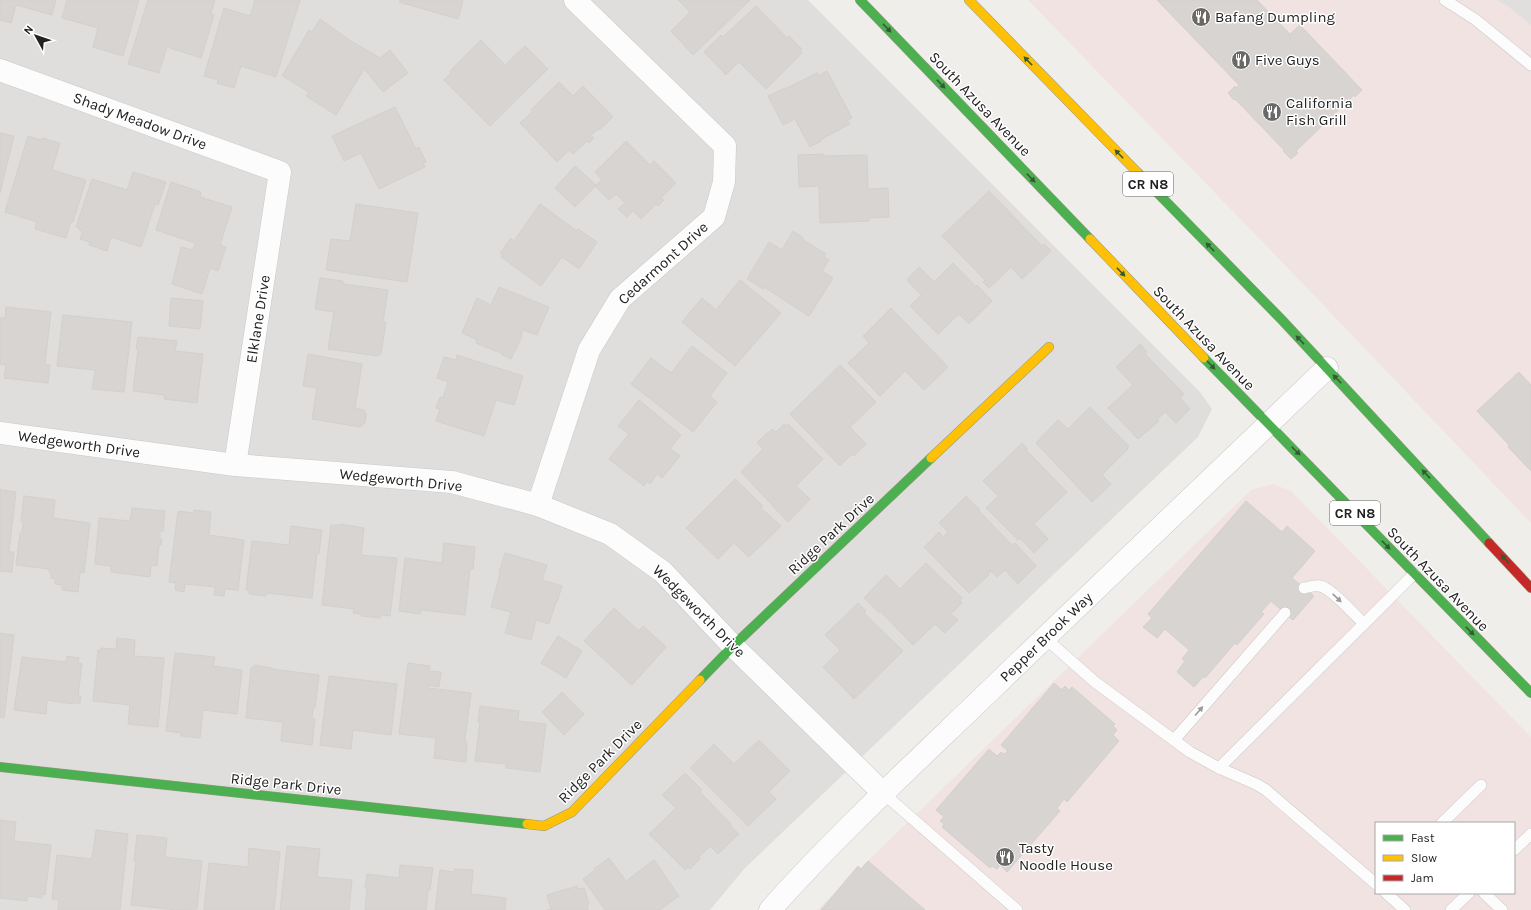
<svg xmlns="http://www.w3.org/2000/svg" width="1531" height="910" font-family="Karla,sans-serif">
<rect width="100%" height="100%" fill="#f0eeeb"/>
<polygon fill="#dfdedc" points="0,0 808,0 1200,392 1212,409 1198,437 744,869 710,910 0,910"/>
<g fill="#f1e3e1" fill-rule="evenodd">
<polygon points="1028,0 1531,0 1531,523 1309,290"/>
<path d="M 1273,484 L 1291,491 L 1531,737 L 1531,910 L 817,910 L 1251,490 ZM 1376,823 L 1514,823 L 1514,893 L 1376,893 Z"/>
</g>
<polygon fill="#e0dfde" points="1497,0 1531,0 1531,25 1509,7"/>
<g fill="#d7d4d2" stroke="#d3d0cc">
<polygon points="0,0 56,0 52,15 16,5 11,23 0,20"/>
<polygon points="67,0 139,0 123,56 93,47 98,28 62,18"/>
<polygon points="148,0 215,0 211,14 214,15 201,58 167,47 159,73 128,64"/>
<polygon points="255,0 300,0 276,77 241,66 234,88 217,83 218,80 204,76 224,8 250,16"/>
<polygon points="400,0 463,0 458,19 399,2"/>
<polygon points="678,0 750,0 693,55 671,31 690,12"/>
<polygon points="1157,0 1257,0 1290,34 1300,25 1362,90 1355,97 1354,95 1296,151 1298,153 1291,159 1283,151 1284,150 1235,99 1234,100 1228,93 1235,86 1236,88 1239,85"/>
<polygon points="756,6 787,38 789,36 802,49 800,51 802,53 766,89 739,62 726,75 704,52 721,35 723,37"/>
<polygon points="320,19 351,41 380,58 390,50 408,73 383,92 365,70 367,68 366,66 336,115 306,96 309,92 282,76 309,30 312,32"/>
<polygon points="481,40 505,65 525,46 548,69 490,126 444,80 451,73 450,71"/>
<polygon points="827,71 852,118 847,120 850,124 820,140 821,141 810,147 795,119 783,125 768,96 785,88 785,89 817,73 818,76"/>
<polygon points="559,82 573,96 583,86 613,117 599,130 598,129 591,135 594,138 589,143 587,141 573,154 569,150 557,162 520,123 532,112 531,110"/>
<polygon points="395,107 416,149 419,147 426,162 423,163 425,167 379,189 361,153 344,161 332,136"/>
<polygon points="0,133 14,136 0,193"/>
<polygon points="28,136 41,140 42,138 60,143 52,170 86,180 73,222 71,221 66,238 35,229 37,222 5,212"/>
<polygon points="626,141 650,165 654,161 676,183 661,198 664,200 658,206 656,204 641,219 633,211 627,217 618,209 625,203 616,194 609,200 595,186 602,180 595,172"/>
<polygon points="824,154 824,156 867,155 868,189 888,188 889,217 869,218 869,221 820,223 819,186 799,187 798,155"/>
<polygon points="575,166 596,185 575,207 555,188"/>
<polygon points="133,172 166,182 158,205 155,204 141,247 111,237 107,251 89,245 90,242 80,239 83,231 79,230 80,228 76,227 92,179 127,190"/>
<polygon points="171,182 201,192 200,197 232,207 220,245 226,247 218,271 210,268 202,294 172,284 181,247 193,250 195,243 156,230"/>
<polygon points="989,191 1042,246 1044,244 1051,251 1022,279 1011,267 989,288 983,282 985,280 942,236"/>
<polygon points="356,204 418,213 407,282 326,270 331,239 350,241"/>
<polygon points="540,204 577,231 578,229 597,242 579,269 562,257 541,286 501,257 503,255 500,253 511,238 514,241"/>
<polygon points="793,231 802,237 805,241 826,254 824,257 829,260 822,271 833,278 809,316 764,287 763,289 747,279 769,242 782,250"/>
<polygon points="953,263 976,287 977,285 992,301 969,324 959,314 938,334 910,306 921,295 907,280 919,267 934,282"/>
<polygon points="320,278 343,281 343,284 388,290 383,322 386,322 381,354 379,354 378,356 328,349 334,312 315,309"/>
<polygon points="740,280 781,313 735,366 682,322 702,298 716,310"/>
<polygon points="499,287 549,307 537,335 523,330 521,335 522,336 511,359 502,355 503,354 476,343 477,340 462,333 477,298 491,305"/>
<polygon points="171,298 203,301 200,329 169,326"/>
<polygon points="6,307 51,312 45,364 50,365 48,383 4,378 6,365 0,364 0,318 5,318"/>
<polygon points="891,308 948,367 924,390 905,371 880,396 848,363 869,343 863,336"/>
<polygon points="63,315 132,322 124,392 92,389 95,370 57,366"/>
<polygon points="138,337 177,341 175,351 203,354 197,403 164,399 164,395 133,391 138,349 136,349"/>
<polygon points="1140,344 1147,352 1145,354 1184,394 1180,398 1190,409 1176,423 1165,412 1157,420 1159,421 1138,439 1108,408 1133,385 1116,367"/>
<polygon points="692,346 727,373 710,396 717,402 693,432 631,384 651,358 671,373"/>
<polygon points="308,354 362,364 355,408 364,410 366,414 365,423 360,427 312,419 317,388 303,386"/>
<polygon points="457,355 523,376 514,405 496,400 484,436 436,421 440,409 436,408 440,397 443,398 448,382 437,378 444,357 456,360"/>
<polygon points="840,365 876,402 850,427 866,444 854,456 852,454 840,466 790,414"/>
<polygon points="1519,372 1531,385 1531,471 1508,447 1509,445 1477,411"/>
<polygon points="639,400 681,435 670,449 680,456 662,478 657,474 650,484 647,481 644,486 609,459 629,434 618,426"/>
<polygon points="1090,407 1129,446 1127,448 1128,449 1102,475 1111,484 1092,502 1036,443 1058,420 1068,429"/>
<polygon points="784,424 786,426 788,424 823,459 796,486 810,499 788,522 741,472 763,449 757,443 767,433 768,433 772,429 776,432"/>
<polygon points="1022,443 1027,449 1026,450 1067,492 1034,524 1048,539 1034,553 1020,538 1018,540 986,508 998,496 983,481"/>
<polygon points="735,479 763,506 761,508 781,526 749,557 734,543 718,559 686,528"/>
<polygon points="0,488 1,490 16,492 9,552 14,552 12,572 0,571"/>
<polygon points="24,496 55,500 53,518 90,523 84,573 80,572 78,592 62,590 62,585 55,584 55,579 51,578 51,572 49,572 49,569 16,565 20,533 22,533 23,521 21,521"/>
<polygon points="966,496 980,510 979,511 1012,545 1015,543 1036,566 1018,584 1005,570 997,577 991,571 988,574 989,575 969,593 924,547 939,532 943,537 948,532 939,523"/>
<polygon points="1246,501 1282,532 1287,526 1315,551 1292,578 1314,596 1293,620 1271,601 1261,612 1264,614 1237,645 1235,643 1205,678 1204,676 1194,687 1177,672 1185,661 1182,659 1189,650 1165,629 1157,638 1143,627 1152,618 1148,614"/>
<polygon points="132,508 165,511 163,531 160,531 160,539 162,540 161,545 159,545 157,566 151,565 150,577 111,572 111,566 95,564 99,518 130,521"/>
<polygon points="194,510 211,512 209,535 244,540 238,590 225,589 224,596 214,595 215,587 185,584 184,592 175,590 176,583 169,582 178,511 194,513"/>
<polygon points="340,524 364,528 361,555 397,558 390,616 381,615 380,618 361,616 361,614 353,613 354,609 322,605 331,525 339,525"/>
<polygon points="291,526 322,530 319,554 317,553 312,598 267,593 266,596 249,594 249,591 246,590 252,541 289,545"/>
<polygon points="444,543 475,547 473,569 470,569 465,615 421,610 420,614 399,611 405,558 442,563"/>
<polygon points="505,553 547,565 542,580 562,586 557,602 556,602 549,624 536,620 531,640 505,633 511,612 491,607 500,574 499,573"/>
<polygon points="926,563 962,598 960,601 962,603 951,614 958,620 945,633 935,624 913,645 880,611 879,613 864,598 886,575 900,589"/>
<polygon points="858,603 866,611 864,613 903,651 854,699 823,667 840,650 825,635"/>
<polygon points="614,608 639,631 643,626 666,647 632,685 584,641"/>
<polygon points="0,633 14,635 4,718 0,717"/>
<polygon points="558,636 582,651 566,678 541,663"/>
<polygon points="117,638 135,640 134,656 164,658 158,727 128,724 130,705 93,701 98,650 101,650 101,648 116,649"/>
<polygon points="175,653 215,657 213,666 242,670 237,714 203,710 200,738 181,736 181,733 166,731"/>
<polygon points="67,656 79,658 78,663 82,664 78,696 81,696 80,703 73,703 73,704 47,700 46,714 14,710 22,657 66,662"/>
<polygon points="408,663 430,666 429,671 441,672 439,687 428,685 428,688 471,693 465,739 467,745 466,762 434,758 436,738 399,734"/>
<polygon points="254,665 272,668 272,669 319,675 315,708 313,708 312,719 315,719 312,745 281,741 283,722 246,718 251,668 254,668"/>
<polygon points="329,676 397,684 391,735 353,730 351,749 320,745"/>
<polygon points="1054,683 1062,690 1065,686 1069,690 1072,687 1115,724 1113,726 1117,730 1113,735 1119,741 1067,802 1064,799 1057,808 1060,811 1007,872 1000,865 997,869 992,866 990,868 942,827 944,824 940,821 944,817 936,810 989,749 997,756 1001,752 1004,754 1008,751 1001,745"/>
<polygon points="562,692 584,714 564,735 542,712"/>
<polygon points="480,706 519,711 518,721 546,724 540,772 506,768 506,764 475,761 480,722 478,722"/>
<polygon points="759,740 790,771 769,792 776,799 748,826 690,768 714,744 734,764"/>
<polygon points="685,773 702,790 700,792 731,824 730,825 739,834 718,854 710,846 699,857 700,859 690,869 688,867 685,870 649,834 676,808 662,795"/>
<polygon points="0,820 16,822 14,841 51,845 45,895 42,894 42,898 28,896 27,901 0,898"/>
<polygon points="96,830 128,834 120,910 58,910 59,900 52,899 57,855 92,859"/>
<polygon points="137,835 167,838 165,857 202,861 197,909 176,910 131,905 136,861 134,861"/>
<polygon points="287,846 320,849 317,877 352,880 349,910 280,910"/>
<polygon points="249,848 280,852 274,910 204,910 209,863 248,867"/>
<polygon points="609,858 626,881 654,860 679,896 660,910 605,910 583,879 595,870 594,869"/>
<polygon points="868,861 925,910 821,910 858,866 861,869"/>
<polygon points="400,865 433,868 430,890 428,889 426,910 365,910 367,888 365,888 367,874 399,878"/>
<polygon points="455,869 473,870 471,894 506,898 505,910 435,910 440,870 454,872"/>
<polygon points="577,886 578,889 584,888 589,904 587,905 588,910 547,910 551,909 547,895"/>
</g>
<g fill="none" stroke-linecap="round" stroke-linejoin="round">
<defs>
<g id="lane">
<polyline points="1445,0 1476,20 1531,65"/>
<path d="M 1304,588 C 1309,587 1315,585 1320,586 C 1331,588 1355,615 1364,624"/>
<polyline points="1045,638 1095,682 1190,752 1219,768 1256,784 1266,790 1376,884"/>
<polyline points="1174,740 1285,613"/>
<polyline points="1219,768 1414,574"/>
<polyline points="883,793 1017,910"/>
<polyline points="1442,823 1481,785"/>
<polyline points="1514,850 1531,834"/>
<polyline points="1386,893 1405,910"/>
<polyline points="1484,893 1502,910"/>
<polyline points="1451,910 1469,893"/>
</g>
<g id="street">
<polyline points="0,70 280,172 235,465"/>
<polyline points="0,433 235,465 452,482 538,505 610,534 663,572 733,646 883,793"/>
<polyline points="538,505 589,350 620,299 714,217 724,182 725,146 575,0"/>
<path d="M 770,910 C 843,828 926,753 1005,676 C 1112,573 1219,470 1327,368"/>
</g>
<g id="fast">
<polyline points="860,0 1090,239"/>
<polyline points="1138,173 1282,320 1489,543"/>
<polyline points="1204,358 1531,693"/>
<polyline points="700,680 733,646 931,458"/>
<polyline points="0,767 527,824"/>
</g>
<g id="slow">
<polyline points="969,0 1138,173"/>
<polyline points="1090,239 1204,358"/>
<polyline points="931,458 1049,347"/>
<polyline points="527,824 544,826 572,812 700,680"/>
</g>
<polyline id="jam" points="1489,543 1531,588"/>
</defs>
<use href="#lane" stroke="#c9c8c7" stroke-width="12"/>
<use href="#street" stroke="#c9c8c7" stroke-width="23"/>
<use href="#fast" stroke="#999a82" stroke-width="10"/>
<use href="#slow" stroke="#999a82" stroke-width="10"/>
<use href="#jam" stroke="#999a82" stroke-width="10"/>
<use href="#lane" stroke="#fdfcfc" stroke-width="11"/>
<use href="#street" stroke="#fdfcfc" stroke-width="22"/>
<use href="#fast" stroke="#4caf50" stroke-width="9"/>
<use href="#slow" stroke="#ffc107" stroke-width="9"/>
<use href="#jam" stroke="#c62828" stroke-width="9"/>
</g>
<defs><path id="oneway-solid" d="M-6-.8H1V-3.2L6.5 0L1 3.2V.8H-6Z"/></defs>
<g fill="#335a34">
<use href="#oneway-solid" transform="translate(887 28) rotate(46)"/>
<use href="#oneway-solid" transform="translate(1028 61) rotate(-134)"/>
<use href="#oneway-solid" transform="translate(941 84) rotate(46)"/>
<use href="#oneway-solid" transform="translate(1119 154) rotate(-134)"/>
<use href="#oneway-solid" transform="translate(1031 178) rotate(46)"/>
<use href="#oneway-solid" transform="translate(1210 247) rotate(-134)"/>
<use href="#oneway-solid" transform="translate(1121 272) rotate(46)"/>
<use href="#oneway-solid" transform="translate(1300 340) rotate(-134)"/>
<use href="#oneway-solid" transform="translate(1211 365) rotate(46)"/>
<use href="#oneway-solid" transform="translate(1337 379) rotate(-134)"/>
<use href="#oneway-solid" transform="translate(1296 451) rotate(45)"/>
<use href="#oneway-solid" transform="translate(1426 474) rotate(-133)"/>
<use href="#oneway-solid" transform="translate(1386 545) rotate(46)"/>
<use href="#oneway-solid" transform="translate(1505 559) rotate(-133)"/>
<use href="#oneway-solid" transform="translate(1470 631) rotate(45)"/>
</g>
<g fill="#9a9a9a">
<use href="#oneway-solid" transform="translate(1337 598) rotate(43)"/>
<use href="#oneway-solid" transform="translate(1199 711) rotate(-49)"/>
</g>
<defs>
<symbol id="restaurant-disc" viewBox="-11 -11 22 22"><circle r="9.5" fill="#6a6968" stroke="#fff"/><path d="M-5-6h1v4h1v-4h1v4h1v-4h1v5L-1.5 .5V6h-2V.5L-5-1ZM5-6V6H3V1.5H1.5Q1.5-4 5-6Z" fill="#fff"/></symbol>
</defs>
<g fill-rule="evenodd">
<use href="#restaurant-disc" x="1190" y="6" width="22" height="22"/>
<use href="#restaurant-disc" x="1230" y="49" width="22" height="22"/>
<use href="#restaurant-disc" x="1261" y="101" width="22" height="22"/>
<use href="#restaurant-disc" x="994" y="846" width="22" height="22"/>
</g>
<g text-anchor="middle" stroke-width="3" stroke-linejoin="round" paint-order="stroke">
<g fill="#fff" stroke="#646464" stroke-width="1">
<rect x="1123" y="172" width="50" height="24" rx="3"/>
<rect x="1330" y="501" width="50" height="24" rx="3"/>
</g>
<g font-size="14" font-weight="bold" fill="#222">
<text x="1148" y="189">CR N8</text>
<text x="1355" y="518">CR N8</text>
</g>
<g font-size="15" fill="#222" stroke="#fff" text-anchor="start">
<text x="1215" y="22">Bafang Dumpling</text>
<text x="1255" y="65">Five Guys</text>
<text x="1286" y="108">California<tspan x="1286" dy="17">Fish Grill</tspan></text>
<text x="1019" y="853">Tasty<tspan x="1019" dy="17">Noodle House</tspan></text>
</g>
<g font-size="15" fill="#222" stroke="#fff">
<text transform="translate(980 104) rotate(46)" y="5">South Azusa Avenue</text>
<text transform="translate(140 121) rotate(20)" y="5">Shady Meadow Drive</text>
<text transform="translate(663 263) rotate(-42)" y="5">Cedarmont Drive</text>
<text transform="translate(258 319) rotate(-81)" y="5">Elklane Drive</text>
<text transform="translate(1204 338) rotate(46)" y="5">South Azusa Avenue</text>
<text transform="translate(79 444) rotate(8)" y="5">Wedgeworth Drive</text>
<text transform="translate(401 480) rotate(6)" y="5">Wedgeworth Drive</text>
<text transform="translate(831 534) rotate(-43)" y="5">Ridge Park Drive</text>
<text transform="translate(1438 579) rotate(46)" y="5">South Azusa Avenue</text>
<text transform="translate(699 611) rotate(45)" y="5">Wedgeworth Drive</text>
<text transform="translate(1046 637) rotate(-44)" y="5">Pepper Brook Way</text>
<text transform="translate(600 761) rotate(-45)" y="5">Ridge Park Drive</text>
<text transform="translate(286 784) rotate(6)" y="5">Ridge Park Drive</text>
</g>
</g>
<rect x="1375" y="822" width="140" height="72" fill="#ffffff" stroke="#a7a7a7"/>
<rect x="1383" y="835" width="20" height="6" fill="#4caf50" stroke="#a7a7a7"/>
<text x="1411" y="842" font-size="12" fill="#222222">Fast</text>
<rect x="1383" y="855" width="20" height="6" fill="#ffc107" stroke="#a7a7a7"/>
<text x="1411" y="862" font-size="12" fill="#222222">Slow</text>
<rect x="1383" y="875" width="20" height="6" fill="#c62828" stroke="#a7a7a7"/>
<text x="1411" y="882" font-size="12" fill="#222222">Jam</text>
<g transform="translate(36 36) rotate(310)" stroke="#ffffff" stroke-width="3" paint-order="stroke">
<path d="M0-3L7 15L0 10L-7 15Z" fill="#222222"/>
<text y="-6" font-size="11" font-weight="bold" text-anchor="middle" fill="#222222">N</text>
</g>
</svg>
